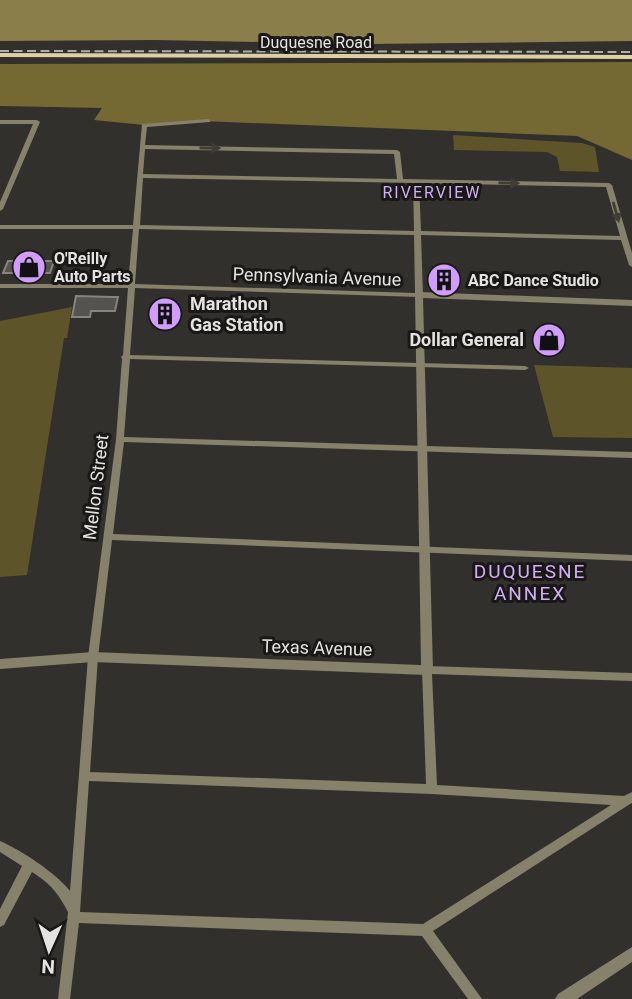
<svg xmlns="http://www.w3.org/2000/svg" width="632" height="999" font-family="Roboto,sans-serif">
<rect width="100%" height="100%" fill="#31302d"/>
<g fill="#5d542a">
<polygon points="453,135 582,143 595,147 599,172 560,171 557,157 547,152 454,150"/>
<polygon points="72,307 67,338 64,338 27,575 0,577 0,321"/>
<polygon points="534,365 632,368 632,438 553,437"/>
</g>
<polygon fill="#746833" points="632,62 632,160 577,136 202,121 144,125 94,120 102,108 0,106 0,64"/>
<polygon fill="#8a7e4a" points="0,0 632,0 632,41 370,44 155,40 0,41"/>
<g fill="#545350" stroke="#858480" stroke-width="2">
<polygon points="8,261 54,261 50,273 3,273"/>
<rect x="434" y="274" width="20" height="11"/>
<polygon points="76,296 112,297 118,297 115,311 91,311 90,317 72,317"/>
<polygon points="160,303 177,303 172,320 155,320"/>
</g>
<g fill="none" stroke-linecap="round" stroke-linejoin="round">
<g fill="#86816a" fill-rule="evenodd">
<path d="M 208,119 L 210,120 L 210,122 L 147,127 L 145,145 L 397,150 L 400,152 L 403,179 L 609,183 L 612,185 L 632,253 L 632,267 L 629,265 L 621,240 L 421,235 L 423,295 L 419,297 L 135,288 L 130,355 L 525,366 L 529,368 L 525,370 L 130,359 L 124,437 L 632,452 L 632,458 L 124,442 L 113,534 L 632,555 L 632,561 L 112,540 L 98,657 L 90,772 L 426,784 L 422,670 L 423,667 L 427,666 L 632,673 L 632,681 L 432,674 L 437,785 L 624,796 L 632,792 L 632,803 L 630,804 L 433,931 L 482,999 L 468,999 L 422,936 L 79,923 L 70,999 L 58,999 L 68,912 C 58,893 51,884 32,872 L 4,925 L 0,927 L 0,909 L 22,866 L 0,852 L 0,841 C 21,850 56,873 70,891 L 88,657 L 116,439 L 122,359 L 121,357 L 123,355 L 128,288 L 0,288 L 0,284 L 128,284 L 133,229 L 0,229 L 0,225 L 133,225 L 142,124 ZM 145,149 L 394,154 L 397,179 L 143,174 ZM 143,178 L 413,183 L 414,231 L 140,225 ZM 419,183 L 606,187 L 620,236 L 421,231 ZM 139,229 L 414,235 L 415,293 L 135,284 ZM 89,781 L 432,794 L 611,805 L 423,924 L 80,912 Z"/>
<polygon points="0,120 37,120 40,122 3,209 0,211 0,202 33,124 0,124"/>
</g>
<g fill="#86816a" fill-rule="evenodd">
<polygon points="419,292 632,300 632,306 423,298 433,670 431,673 427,675 93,662 0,669 0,659 93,652 421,665 415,295"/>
<polygon points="632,947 632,962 577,999 555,999 558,994"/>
</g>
<polygon fill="#dcd1a2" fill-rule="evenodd" points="0,53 632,55 632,59 0,57"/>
<polyline stroke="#afaeab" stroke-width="2" stroke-dasharray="9 4.5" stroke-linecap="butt" points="0,51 632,52"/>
</g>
<defs><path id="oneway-solid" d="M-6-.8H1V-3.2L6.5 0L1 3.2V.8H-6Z" transform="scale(1.75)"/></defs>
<g fill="#3f3d34">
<use href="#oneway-solid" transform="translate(210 148) rotate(1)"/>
<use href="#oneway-solid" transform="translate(509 183) rotate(1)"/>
<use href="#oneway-solid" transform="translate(616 212) rotate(74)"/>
</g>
<defs>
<symbol id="shop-disc" viewBox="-11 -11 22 22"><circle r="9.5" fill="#d09dff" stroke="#191817"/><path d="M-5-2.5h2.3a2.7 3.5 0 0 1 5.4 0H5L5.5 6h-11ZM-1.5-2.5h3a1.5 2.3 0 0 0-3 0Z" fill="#111"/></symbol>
<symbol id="building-disc" viewBox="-11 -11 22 22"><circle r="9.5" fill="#d09dff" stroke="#191817"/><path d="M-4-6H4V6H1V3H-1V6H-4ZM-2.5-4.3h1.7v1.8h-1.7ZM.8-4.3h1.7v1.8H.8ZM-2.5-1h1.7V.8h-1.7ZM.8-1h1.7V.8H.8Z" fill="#111"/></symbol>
</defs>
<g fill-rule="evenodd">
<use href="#shop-disc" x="10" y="248" width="38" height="38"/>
<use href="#building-disc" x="425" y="261" width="38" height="38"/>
<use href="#building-disc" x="146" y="295" width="38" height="38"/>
<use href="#shop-disc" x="530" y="321" width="38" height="38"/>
</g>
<g text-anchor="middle" stroke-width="6" stroke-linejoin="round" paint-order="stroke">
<g font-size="16" fill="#e4e3e1" stroke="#191817">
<text x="316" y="48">Duquesne Road</text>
</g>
<g font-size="16" letter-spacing="2" fill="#d1aff3" stroke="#191817">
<text x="432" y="198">RIVERVIEW</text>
</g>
<g font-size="16" font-weight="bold" fill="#e4e3e1" stroke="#191817" text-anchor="start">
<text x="54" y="264">O'Reilly<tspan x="54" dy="18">Auto Parts</tspan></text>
<text x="468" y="286">ABC Dance Studio</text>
</g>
<g font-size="18" fill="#e4e3e1" stroke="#191817">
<text transform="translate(317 277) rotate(2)" y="6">Pennsylvania Avenue</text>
<text transform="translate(96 487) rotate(-83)" y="6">Mellon Street</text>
<text transform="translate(317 648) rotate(2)" y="6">Texas Avenue</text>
</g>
<g font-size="18" font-weight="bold" fill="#e4e3e1" stroke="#191817" text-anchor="start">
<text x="190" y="310">Marathon<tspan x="190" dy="21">Gas Station</tspan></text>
<text x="524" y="346" text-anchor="end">Dollar General</text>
</g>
<g font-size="19" letter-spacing="2" fill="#d1aff3" stroke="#191817">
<text x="530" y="578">DUQUESNE<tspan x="530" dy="22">ANNEX</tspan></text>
</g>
</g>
<g transform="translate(49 950) rotate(183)" stroke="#191817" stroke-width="5" paint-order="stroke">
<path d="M0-5L12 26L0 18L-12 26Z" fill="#e4e3e1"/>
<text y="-10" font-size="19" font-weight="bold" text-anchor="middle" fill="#e4e3e1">N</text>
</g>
</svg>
